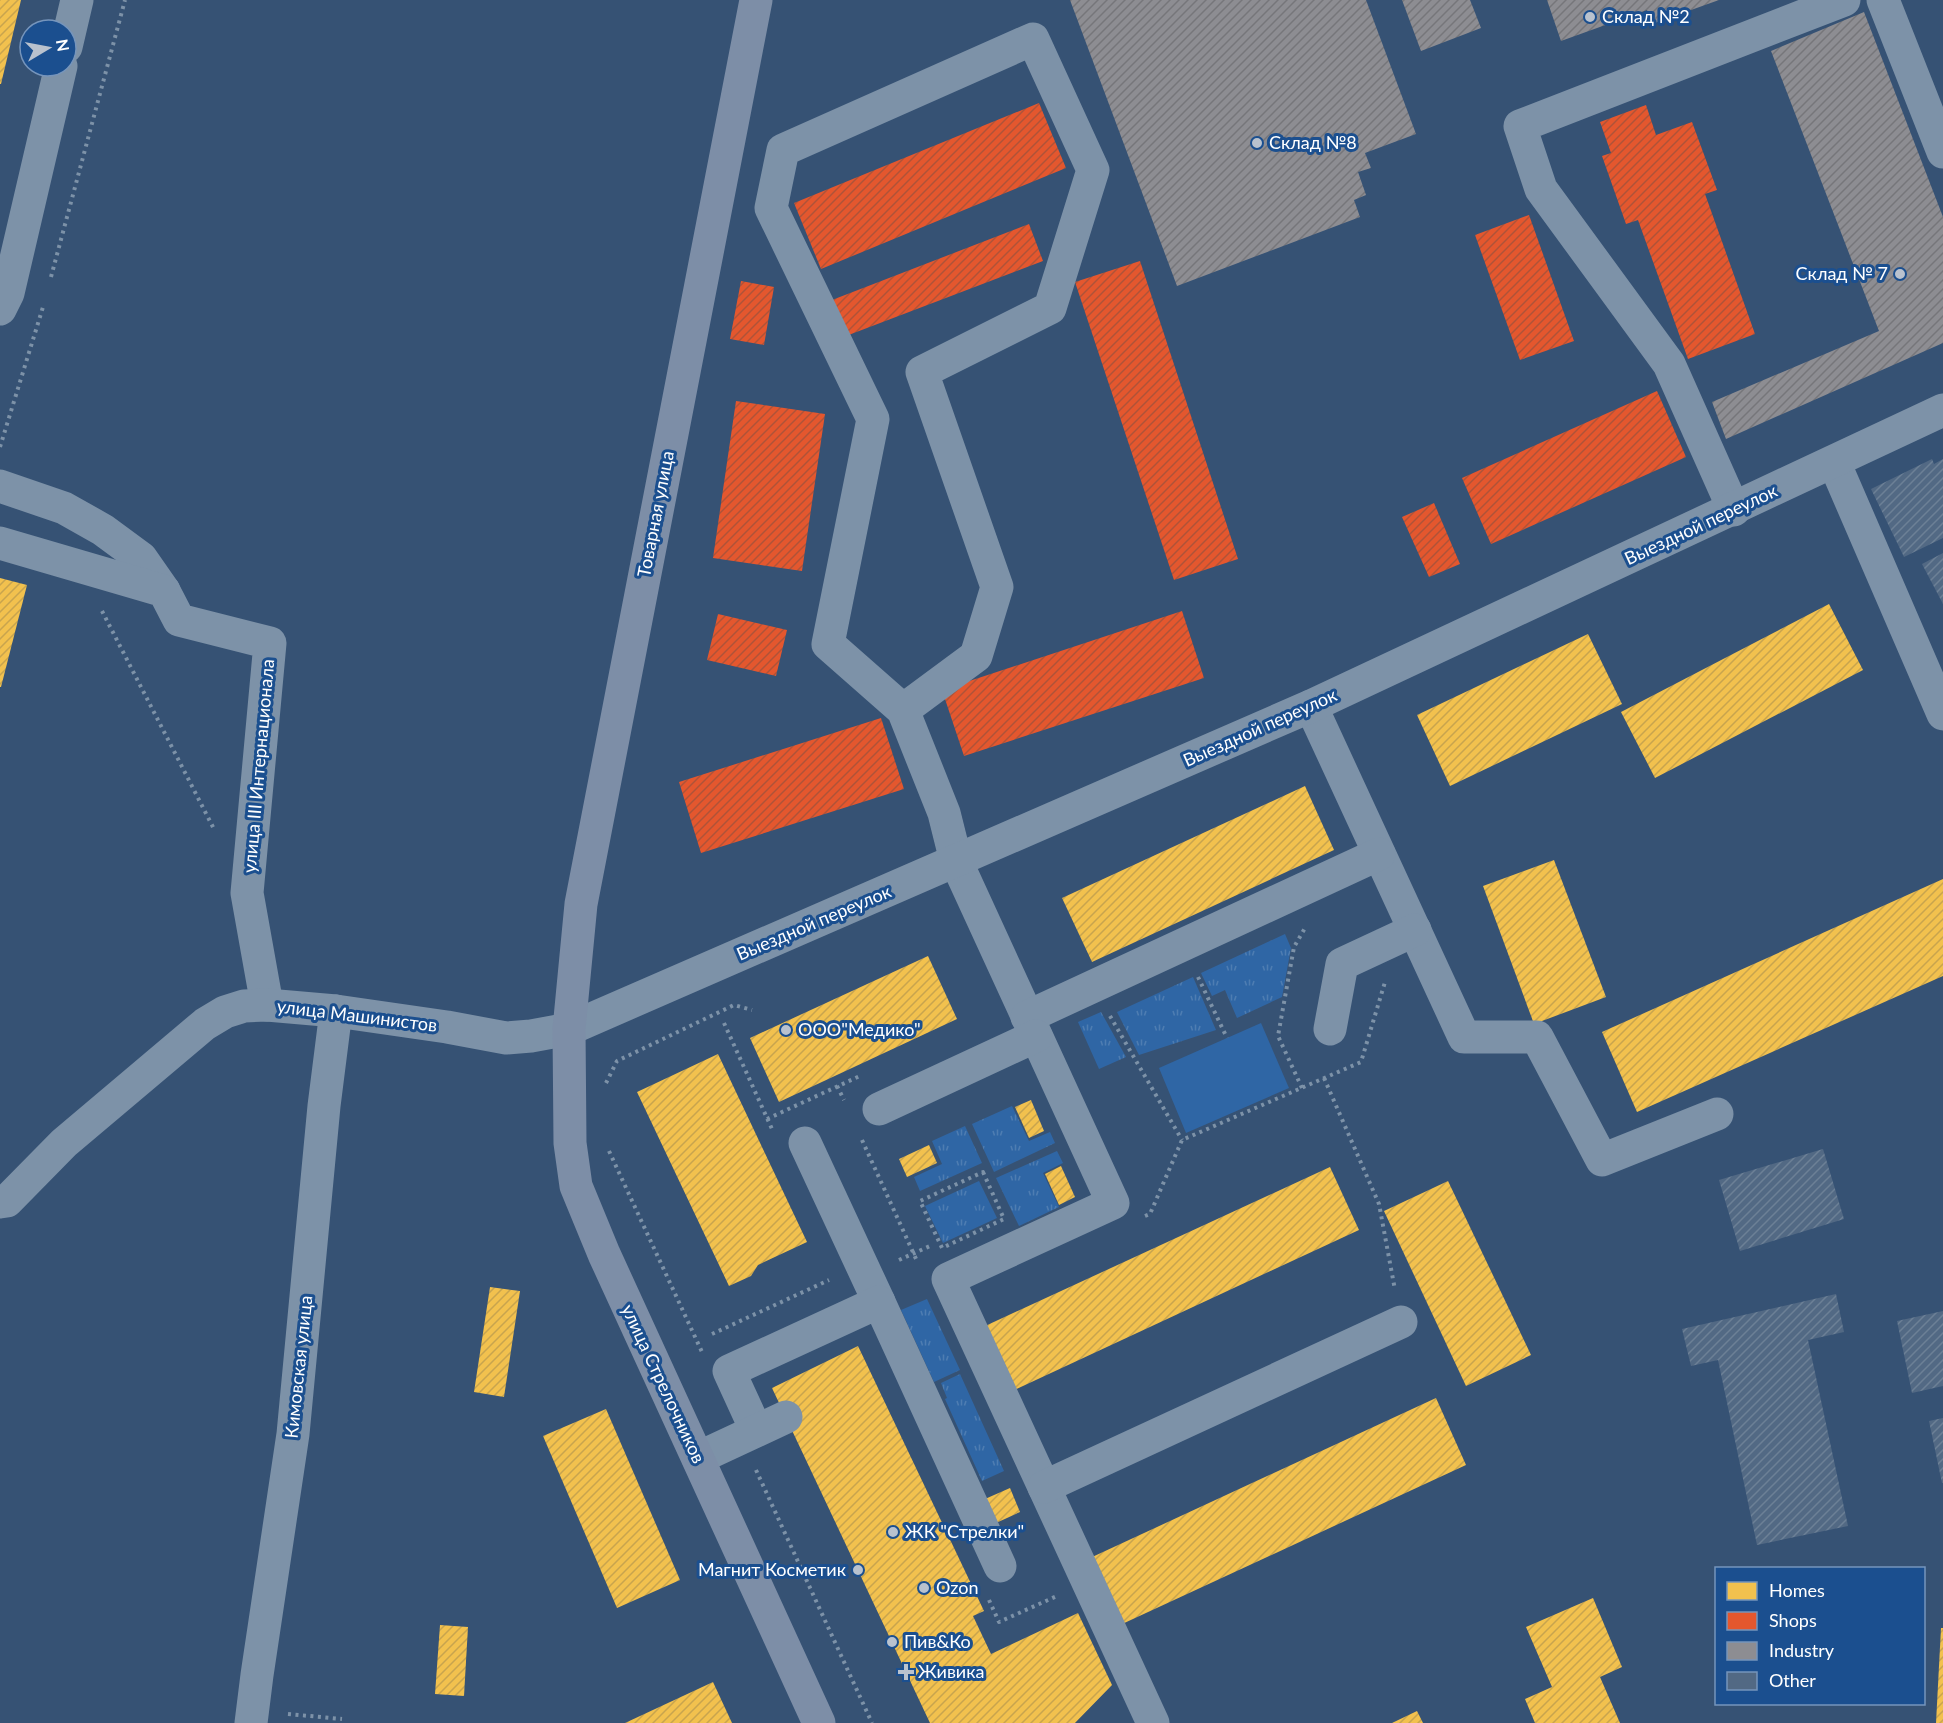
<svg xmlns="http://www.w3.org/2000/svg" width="1943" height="1723" font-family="Lato,sans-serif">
<defs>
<pattern id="park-tufts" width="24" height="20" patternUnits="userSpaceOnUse" patternTransform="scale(1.5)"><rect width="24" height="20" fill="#2f66a5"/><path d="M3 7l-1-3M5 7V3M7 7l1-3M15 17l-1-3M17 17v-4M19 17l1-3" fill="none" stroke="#4e7db2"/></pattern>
<pattern id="homes-hatch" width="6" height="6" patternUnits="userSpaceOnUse" patternTransform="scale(1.5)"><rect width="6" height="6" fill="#f2c14e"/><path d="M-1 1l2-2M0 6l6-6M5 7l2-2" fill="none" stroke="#c8a44e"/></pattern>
<pattern id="shops-hatch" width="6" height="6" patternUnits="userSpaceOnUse" patternTransform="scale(1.5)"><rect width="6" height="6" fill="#e4572e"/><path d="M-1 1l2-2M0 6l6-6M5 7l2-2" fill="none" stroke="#af5338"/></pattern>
<pattern id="industry-hatch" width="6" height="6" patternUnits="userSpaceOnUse" patternTransform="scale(1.5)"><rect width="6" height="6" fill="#8d8d92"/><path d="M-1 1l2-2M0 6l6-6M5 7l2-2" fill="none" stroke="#76767a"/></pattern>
<pattern id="building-hatch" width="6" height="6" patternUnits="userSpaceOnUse" patternTransform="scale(1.5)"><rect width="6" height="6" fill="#526984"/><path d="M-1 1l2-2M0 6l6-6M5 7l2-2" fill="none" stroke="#6c8096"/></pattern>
</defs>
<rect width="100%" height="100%" fill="#365274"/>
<polygon fill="#2f66a5" points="1261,1023 1289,1088 1186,1133 1159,1068"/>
<g fill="url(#park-tufts)">
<polygon points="1285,934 1291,948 1282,997 1237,1018 1225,990 1212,996 1201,973"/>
<polygon points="1193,977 1216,1030 1139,1055 1117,1012"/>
<polygon points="1101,1012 1126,1057 1099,1069 1078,1022"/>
<polygon points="1012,1106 1029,1141 1050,1132 1055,1143 994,1172 972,1124"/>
<polygon points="965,1126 982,1163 920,1191 914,1177 942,1164 932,1141"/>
<polygon points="1057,1151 1063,1163 1043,1173 1059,1207 1019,1226 996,1178"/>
<polygon points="979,1181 997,1218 943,1243 925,1206"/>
<polygon points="927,1299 960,1370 934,1382 901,1310"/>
<polygon points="960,1374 1004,1471 982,1481 945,1399 947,1398 941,1383"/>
</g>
<g fill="url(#homes-hatch)">
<polygon points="0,0 21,0 1,84 0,84"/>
<polygon points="0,578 27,585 1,687 0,687"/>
<polygon points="1829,604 1863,670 1655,778 1621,712"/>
<polygon points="1588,634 1622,704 1450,786 1417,715"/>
<polygon points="1305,786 1334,850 1092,962 1062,898"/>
<polygon points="1554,860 1606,997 1534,1024 1483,886"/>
<polygon points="1943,879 1943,976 1637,1112 1602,1032"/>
<polygon points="928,956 957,1019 779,1102 750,1038"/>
<polygon points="718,1054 807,1242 758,1265 751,1276 729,1286 637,1092"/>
<polygon points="1031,1100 1044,1131 1029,1138 1015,1107"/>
<polygon points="929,1145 937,1163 907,1177 899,1159"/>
<polygon points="1061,1166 1075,1197 1059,1205 1045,1174"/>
<polygon points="1330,1167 1359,1230 1012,1391 983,1327"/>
<polygon points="1448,1181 1531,1355 1466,1386 1384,1211"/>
<polygon points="490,1287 520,1291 504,1397 474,1392"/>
<polygon points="858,1346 984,1611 973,1616 991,1654 1078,1613 1112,1685 1075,1723 930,1723 772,1388"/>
<polygon points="1436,1398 1466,1465 1120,1625 1090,1558"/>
<polygon points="606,1409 680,1580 617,1608 543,1436"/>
<polygon points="1010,1488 1020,1512 996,1523 985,1499"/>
<polygon points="1593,1598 1622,1667 1600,1677 1620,1723 1535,1723 1525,1699 1552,1687 1526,1627"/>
<polygon points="440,1625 468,1627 464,1696 435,1694"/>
<polygon points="1941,1628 1943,1628 1943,1723 1936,1723"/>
<polygon points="713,1682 732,1723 625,1723"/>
<polygon points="1417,1711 1423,1723 1392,1723"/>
</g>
<g fill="url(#shops-hatch)">
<polygon points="1039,103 1066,168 821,269 794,203"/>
<polygon points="1646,105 1656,135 1692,122 1717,190 1705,194 1755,334 1688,359 1638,220 1626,224 1602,156 1611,153 1600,122"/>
<polygon points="1529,215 1574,341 1520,360 1475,235"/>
<polygon points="1029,224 1043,261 846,336 832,300"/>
<polygon points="1140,261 1238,559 1174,580 1075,282"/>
<polygon points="741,281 774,287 764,345 730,339"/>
<polygon points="1657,391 1686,457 1491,544 1462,478"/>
<polygon points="736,401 825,414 802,571 713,558"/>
<polygon points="1434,503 1460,564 1429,577 1402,517"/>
<polygon points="1182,611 1204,678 964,756 942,690"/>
<polygon points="718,614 787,630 776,676 707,660"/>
<polygon points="881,718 904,789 701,853 679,782"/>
</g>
<g fill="url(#industry-hatch)">
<polygon points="1070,0 1366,0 1416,134 1365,153 1371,168 1358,172 1366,195 1354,200 1360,217 1177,286"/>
<polygon points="1402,0 1470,0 1481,28 1421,51"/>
<polygon points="1547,0 1719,0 1652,24 1647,10 1561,41"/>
<polygon points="1864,12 1943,217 1943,343 1726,439 1712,402 1879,331 1771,51"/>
</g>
<g fill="url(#building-hatch)">
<polygon points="1932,459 1934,464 1943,459 1943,538 1904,557 1871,489"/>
<polygon points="1943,553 1943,604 1922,564"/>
<polygon points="1823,1149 1844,1219 1740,1251 1719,1180"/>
<polygon points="1836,1294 1844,1332 1808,1340 1848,1526 1757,1545 1718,1360 1691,1366 1682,1329"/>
<polygon points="1943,1311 1943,1386 1912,1393 1897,1321"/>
<polygon points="1943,1418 1943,1483 1942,1483 1929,1421"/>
</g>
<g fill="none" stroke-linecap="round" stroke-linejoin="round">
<g stroke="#7d92a8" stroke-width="4" stroke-dasharray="3 4.5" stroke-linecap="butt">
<polyline points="51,277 125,0"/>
<polyline points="0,447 43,307"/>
<polyline points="102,611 215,831"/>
<polyline points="1198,977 1227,1038"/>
<polyline points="1110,1016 1182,1140"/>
<polyline points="724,1023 772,1129"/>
<polyline points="1324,1078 1379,1204 1395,1290"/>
<polyline points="606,1083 617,1061 734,1005 752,1010"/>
<polyline points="837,1086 844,1100"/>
<polyline points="1302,1088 1278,1036 1294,947 1305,928"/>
<polyline points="767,1119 862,1075"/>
<polyline points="862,1140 917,1261"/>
<polyline points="609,1151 702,1352"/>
<polygon points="983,1172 1004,1219 942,1248 920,1201"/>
<polyline points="1145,1216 1150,1214 1182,1140 1361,1062 1385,982"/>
<polyline points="899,1260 930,1246"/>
<polyline points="712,1334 829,1280"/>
<polyline points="756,1470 872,1723"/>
<polyline points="989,1600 999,1622 1057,1596"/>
<polyline points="288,1714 342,1719"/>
</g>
<g stroke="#7d92a8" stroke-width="33">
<polyline points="1883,0 1943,152"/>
<polyline points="66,47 77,0"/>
<polyline points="0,309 8,293 61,66"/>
<polyline points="1834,462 1943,714"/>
<polyline points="0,486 64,508 103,530 141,558 164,591"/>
<polyline points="1734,510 1669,364 1541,189 1520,126 1844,0"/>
<polyline points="0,543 164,591 179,620 270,643 247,893 267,1005"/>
<polyline points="1311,706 1464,1037 1537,1037 1602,1160 1717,1114"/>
<polyline points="903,710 828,644 873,419 771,208 783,150 1033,39 1093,170 1050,308 922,372 997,587 976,656 903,710 944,813 956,861 1113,1203 948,1279 1153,1723"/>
<polyline points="1027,1017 1379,854"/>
<polyline points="1330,1029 1342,964 1415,930"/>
<polyline points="879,1109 1036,1036"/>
<polyline points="805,1143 879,1302"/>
<polyline points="0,1202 7,1201 64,1143 205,1024 225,1012 244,1006 267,1005 336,1011 447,1027 506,1038 531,1036 569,1029 1311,706 1943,410"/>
<polyline points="756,1430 729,1371 879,1302 1000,1566"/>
<polyline points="698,1458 786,1417"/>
<polyline points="1044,1487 1401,1322"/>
<polyline points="251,1723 257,1675 293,1434 324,1106 336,1011"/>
</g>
<polyline stroke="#7d8ea7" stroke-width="33" points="756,0 581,904 569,1029 570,1143 576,1186 604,1254 819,1723"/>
</g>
<g fill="#b9c2ce" stroke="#1b4f8f" stroke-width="2">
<circle cx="1590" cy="17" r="6"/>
<circle cx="1257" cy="143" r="6"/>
<circle cx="1900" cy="274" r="6"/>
<circle cx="786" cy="1030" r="6"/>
<circle cx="893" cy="1532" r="6"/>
<circle cx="858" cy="1570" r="6"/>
<circle cx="924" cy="1588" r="6"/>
<circle cx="892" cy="1642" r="6"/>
<path d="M903 1663h6v6h6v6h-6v6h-6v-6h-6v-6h6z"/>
</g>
<g text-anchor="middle" stroke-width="6" stroke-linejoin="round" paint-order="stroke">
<g font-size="18" fill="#fff" stroke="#1b4f8f" text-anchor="start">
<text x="1602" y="23">Склад №2</text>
<text x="1269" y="149">Склад №8</text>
<text x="1888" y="280" text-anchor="end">Склад № 7</text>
<text x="798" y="1036">ООО"Медико"</text>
<text x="905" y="1538">ЖК "Стрелки"</text>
<text x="846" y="1576" text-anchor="end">Магнит Косметик</text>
<text x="936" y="1594">Ozon</text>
<text x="904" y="1648">Пив&amp;Ко</text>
<text x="918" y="1678">Живика</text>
</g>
<g font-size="18" fill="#fff" stroke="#1b4f8f">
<text transform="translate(656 514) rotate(-79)" y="6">Товарная улица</text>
<text transform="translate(1701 525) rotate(-25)" y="6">Выездной переулок</text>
<text transform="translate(1260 728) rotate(-24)" y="6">Выездной переулок</text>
<text transform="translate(259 766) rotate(-85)" y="6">улица III Интернационала</text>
<text transform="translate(814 923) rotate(-23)" y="6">Выездной переулок</text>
<text transform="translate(357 1016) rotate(7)" y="6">улица Машинистов</text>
<text transform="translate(299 1367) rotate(-84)" y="6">Кимовская улица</text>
<text transform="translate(663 1384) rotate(65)" y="6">улица Стрелочников</text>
</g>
</g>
<rect x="1715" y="1567" width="210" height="138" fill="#1b4f8f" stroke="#7695bc" stroke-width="1.5"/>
<rect x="1727" y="1582" width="30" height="18" fill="#f2c14e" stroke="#7695bc" stroke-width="1.5"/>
<text x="1769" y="1597" font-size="18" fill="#ffffff">Homes</text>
<rect x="1727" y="1612" width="30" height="18" fill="#e4572e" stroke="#7695bc" stroke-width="1.5"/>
<text x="1769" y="1627" font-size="18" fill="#ffffff">Shops</text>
<rect x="1727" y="1642" width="30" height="18" fill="#8d8d92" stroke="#7695bc" stroke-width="1.5"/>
<text x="1769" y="1657" font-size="18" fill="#ffffff">Industry</text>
<rect x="1727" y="1672" width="30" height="18" fill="#526984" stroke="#7695bc" stroke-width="1.5"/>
<text x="1769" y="1687" font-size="18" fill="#ffffff">Other</text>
<g transform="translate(48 48) rotate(80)"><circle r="28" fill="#1b4f8f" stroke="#7695bc" stroke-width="1.5"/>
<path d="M0-4.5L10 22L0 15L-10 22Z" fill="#b9c2ce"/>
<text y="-9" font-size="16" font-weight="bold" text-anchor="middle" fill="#ffffff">N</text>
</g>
</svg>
